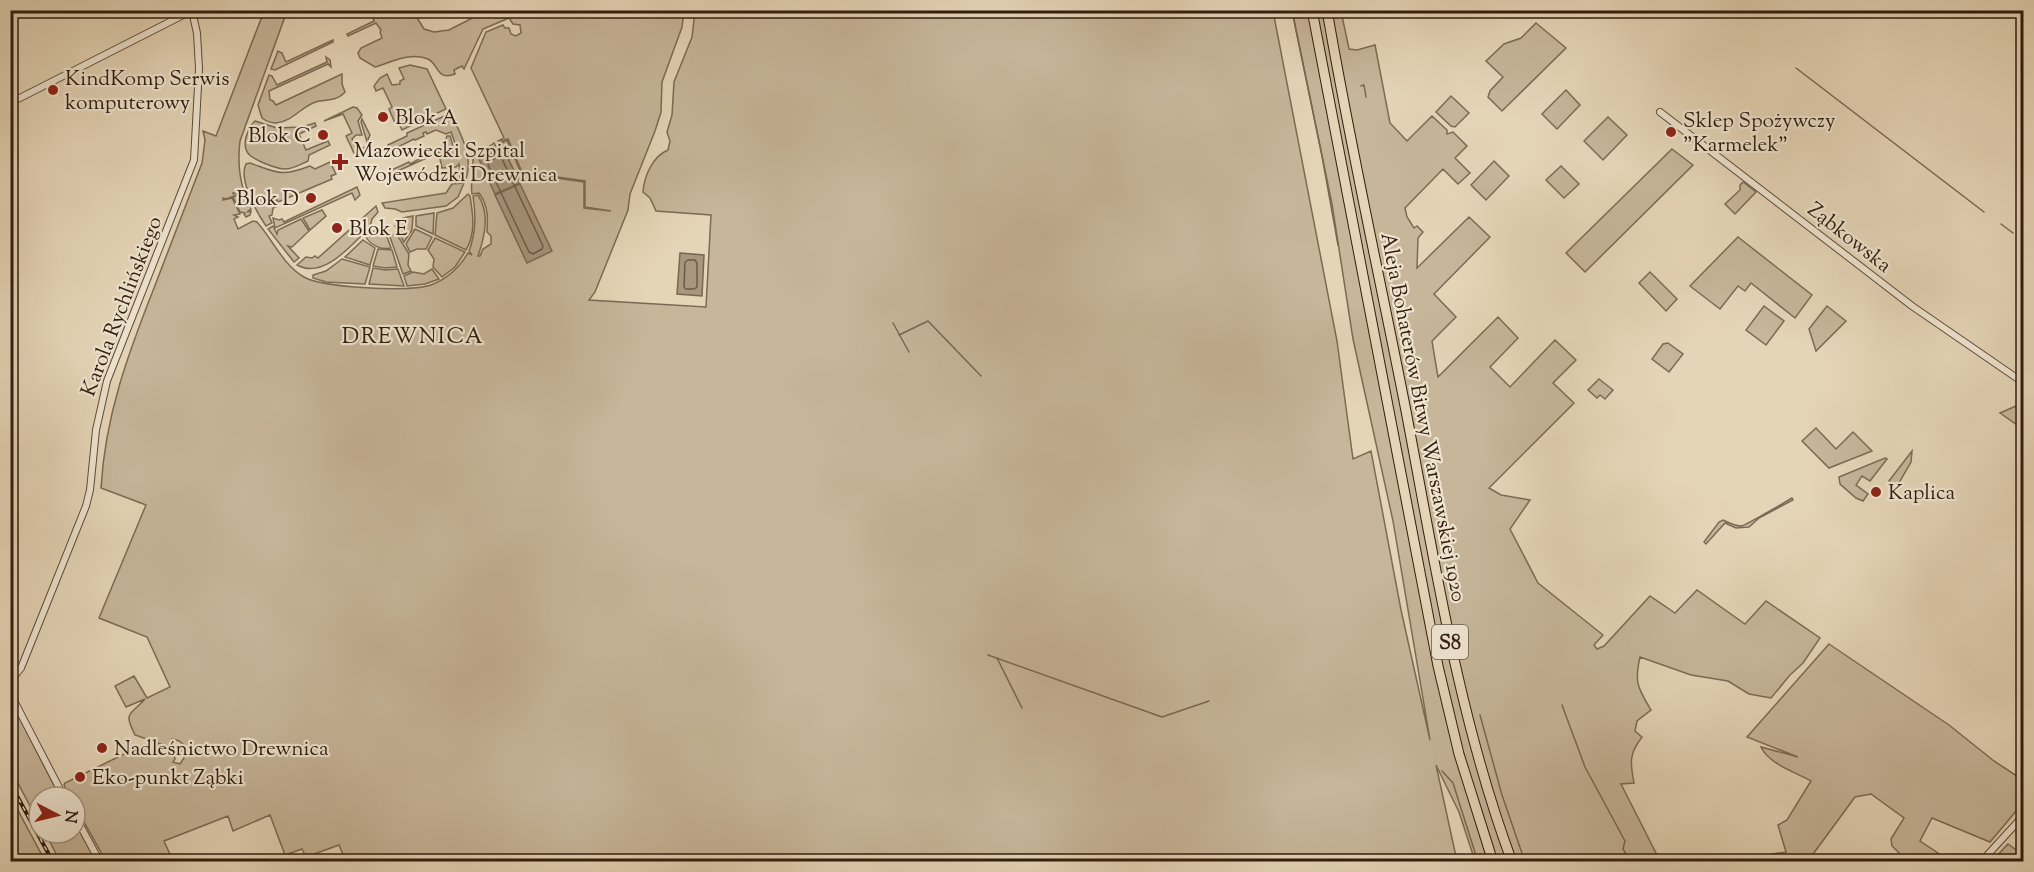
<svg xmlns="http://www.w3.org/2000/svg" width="2034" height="872" font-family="'Sorts Mill Goudy',serif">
<rect width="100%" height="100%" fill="#e5d5b7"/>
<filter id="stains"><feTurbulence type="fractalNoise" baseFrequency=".00333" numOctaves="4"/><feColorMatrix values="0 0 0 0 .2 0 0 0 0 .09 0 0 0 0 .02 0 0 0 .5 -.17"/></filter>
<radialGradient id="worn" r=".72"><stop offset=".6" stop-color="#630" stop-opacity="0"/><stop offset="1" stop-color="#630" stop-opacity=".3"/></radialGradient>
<g fill="#c7b69a" stroke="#7c6a54" stroke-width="1.5">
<path d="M 264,11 L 287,11 L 240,141 C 237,166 240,186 251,209 L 247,212 L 251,211 L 250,215 L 246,217 L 244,214 L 245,213 L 240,212 L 233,197 L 237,195 L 235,193 L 233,193 L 234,196 L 226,199 L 223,198 L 223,200 L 232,198 L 240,214 L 234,215 L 238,217 L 234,219 L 238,229 L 253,221 L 257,222 C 273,240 283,265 304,277 C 323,288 410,292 431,285 C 447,279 459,268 468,253 L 472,255 L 469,251 C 476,232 476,216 473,196 L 478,195 C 490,213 485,236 478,256 L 480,256 L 483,249 L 491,244 L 491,236 L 487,232 C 488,217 488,205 479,193 L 472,194 C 470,180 474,167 473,153 L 480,150 L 481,152 L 494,143 L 497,149 L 501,147 L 500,144 L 507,140 L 521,173 L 584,182 L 584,208 L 611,211 L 585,207 L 585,181 L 522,172 L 508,139 L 499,142 L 498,141 L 504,138 L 471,68 L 486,32 L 503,25 L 505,28 L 509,28 L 511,34 L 516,36 L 521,33 L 520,25 L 513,24 L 509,18 L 483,29 L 464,69 L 462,66 L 454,70 L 455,74 C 436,81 439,64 428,59 C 409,52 392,62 375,67 L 360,58 L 358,53 L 361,48 L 382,38 L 380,32 L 381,30 L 376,23 L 348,36 L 347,34 L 374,21 L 373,17 L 374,14 L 369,11 L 413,11 L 424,29 L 434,32 L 449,30 L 486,11 L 684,11 L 682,27 L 662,82 L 661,112 L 655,131 L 630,194 L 628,210 L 595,292 L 589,300 L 706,307 L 711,215 L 656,211 L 650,198 L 643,192 C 644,176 653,156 668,150 L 670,141 L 667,132 L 672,115 L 674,82 L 692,37 L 695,11 L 1273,11 L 1337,341 L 1353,459 L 1371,451 L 1401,610 L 1430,740 L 1393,521 L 1353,339 L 1332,204 L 1292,11 L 1341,11 L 1349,49 L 1357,50 L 1375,45 L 1390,123 L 1407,141 L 1432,116 L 1447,130 L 1447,134 L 1453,132 L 1467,146 L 1455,158 L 1470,173 L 1458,184 L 1443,169 L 1405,208 L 1407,217 L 1414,228 L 1417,226 L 1423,232 L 1418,238 L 1417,268 L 1469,217 L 1490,237 L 1434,294 L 1456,317 L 1432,341 L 1438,377 L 1498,317 L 1518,338 L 1490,367 L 1510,387 L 1555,340 L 1576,360 L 1553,383 L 1574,403 L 1489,488 L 1501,495 L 1530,500 L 1510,529 L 1538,583 L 1603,635 L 1594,645 L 1597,649 L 1604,646 L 1650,596 L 1675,613 L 1697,590 L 1745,624 L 1766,601 L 1820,638 L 1803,663 L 1790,675 L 1771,698 L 1749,694 L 1728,681 L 1691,675 L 1640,657 C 1634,683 1638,688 1651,710 L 1637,721 L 1635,731 L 1642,737 C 1629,754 1630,762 1634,783 L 1621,784 L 1660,861 L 1475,861 L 1459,812 L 1436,765 L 1457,861 L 346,862 L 339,845 L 306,857 L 302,849 L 285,855 L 270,815 L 233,831 L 228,816 L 164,841 L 173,861 L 106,861 L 75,806 L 75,797 L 70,797 L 64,785 L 65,783 L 124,754 L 151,743 L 174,751 L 175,759 L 173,762 L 180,764 L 184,758 L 182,751 L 184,745 L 179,741 L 172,739 L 169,747 L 135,735 C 123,711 130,716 145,699 L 126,707 L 115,686 L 134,676 L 147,698 L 170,687 L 147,637 L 99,618 L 146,505 L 101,488 C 105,416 128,354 154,288 C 170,246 186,205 202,163 L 205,140 L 203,131 L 216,136 Z"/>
<polygon points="1536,23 1566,48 1502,111 1488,97 1490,91 1503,77 1486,61 1504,44 1521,38"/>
<polygon points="333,40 333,42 275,70 271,69 278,51 282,53 286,62"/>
<path d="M 326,57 L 330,60 L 331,67 L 328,64 L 269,91 L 270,100 L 273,101 L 276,105 L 342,74 L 342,84 L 345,92 C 338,100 329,100 319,101 C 303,104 293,122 276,123 C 270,123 266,121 262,118 L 258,105 L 269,75 L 272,76 L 277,85 L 327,62 Z"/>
<polygon points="410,65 427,69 446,109 402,130 398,122 395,123 389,109 392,107 383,88 376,91 374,86 380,78 387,74 392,85 400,84 400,81 404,79 399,68"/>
<polygon points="1566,90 1580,105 1557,129 1542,114"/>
<polygon points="1451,96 1469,113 1455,127 1451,126 1436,112"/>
<polygon points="353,107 357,108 362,115 358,121 362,135 356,135 352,139 357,149 366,147 368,145 361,122 362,119 370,135 368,139 370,143 368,147 354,153 346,136 352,133 343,114 324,121"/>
<path d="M 451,113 C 460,134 474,155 466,179 L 460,180 L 459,164 L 456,167 L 442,168 L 439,155 L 454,148 L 455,150 L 457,149 L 451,132 L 446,134 L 436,130 L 427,134 L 426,132 L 423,133 L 424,136 L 415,140 L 414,139 L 390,151 L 388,145 L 407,136 L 407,133 Z"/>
<polygon points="1608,117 1627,135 1603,160 1584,141"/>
<path d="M 255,121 L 277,128 L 302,127 L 315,123 L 316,126 L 299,134 L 306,150 L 328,141 L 330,145 L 309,155 L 308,161 C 301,164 293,169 285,169 C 278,169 272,166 266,164 C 252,158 242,154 246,137 C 248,131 250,125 255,121 Z"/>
<polygon points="447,136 450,136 453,146 389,175 387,172 409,162 410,164 443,146"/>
<polygon points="1672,149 1693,165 1585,272 1566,253"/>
<polygon points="1494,161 1509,176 1486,200 1471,185"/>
<path d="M 330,162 L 336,174 L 331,176 L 332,179 L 278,202 L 277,200 L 274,201 L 276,207 L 273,208 L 272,215 L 269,216 L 272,223 L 266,226 C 257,213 238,179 246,164 L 250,163 C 278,173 281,177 310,166 L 315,169 Z"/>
<polygon points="1561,166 1579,184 1564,198 1546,180"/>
<polygon points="1743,182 1756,192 1735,214 1725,204 1740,190 1740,185"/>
<polygon points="464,183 458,197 446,206 402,212 395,209 385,208 382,203 446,193 452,184"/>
<polygon points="357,187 360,195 355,200 352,193 275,228 273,218 279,220 282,219 284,222"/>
<path d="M 468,194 L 470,196 C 473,215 476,233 466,250 L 435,235 L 437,213 L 453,208 Z"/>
<path d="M 376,206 L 378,212 L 372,219 L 370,227 C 352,244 324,280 297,265 L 306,257 L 312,258 L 315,256 L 318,258 Z"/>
<polygon points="322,210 326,216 310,230 303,218"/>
<polygon points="434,213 433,234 416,226 416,216"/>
<polygon points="413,216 412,230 404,242 395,226 403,218"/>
<polygon points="301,219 309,231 292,247 288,246 299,258 294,262 268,229 273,226 277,234 278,230"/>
<polygon points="415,229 432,237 426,249 417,249 410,252 406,244"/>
<path d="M 374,231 L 385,231 L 391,248 C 382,250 371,246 366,237 Z"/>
<polygon points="396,233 409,254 408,265 411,271 403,274 390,237"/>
<polygon points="1738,237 1812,295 1795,318 1751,283 1745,291 1738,286 1720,309 1690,286"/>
<polygon points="435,238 465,252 455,267 442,277 433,267 434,259 428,250"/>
<polygon points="363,240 375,248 370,265 345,257"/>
<polygon points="378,249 392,250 397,267 385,268 373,266"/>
<polygon points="342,259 370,267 365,284 326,282 313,278 313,275 326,271"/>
<polygon points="373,268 385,270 398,269 404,286 369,284"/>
<polygon points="432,269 439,279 425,284 407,286 404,276 413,272 424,274"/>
<polygon points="1650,272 1677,299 1666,311 1639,283"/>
<polygon points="1764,306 1784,321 1766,345 1746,330"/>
<polygon points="1827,306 1846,321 1816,351 1809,329"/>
<polygon points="1668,343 1683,354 1669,372 1652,359 1663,344"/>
<polygon points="1599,379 1613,390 1605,399 1600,395 1597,398 1588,390"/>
<polygon points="2023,403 2024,403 2023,429 2000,413"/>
<polygon points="1816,428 1836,449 1853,432 1872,451 1829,468 1802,441"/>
<polygon points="1912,451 1911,462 1896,488 1889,481"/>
<polygon points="1885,458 1887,459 1870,481 1862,476 1856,485 1868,494 1863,501 1856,498 1840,484 1839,477"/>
<path d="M 1792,498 L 1793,500 L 1759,518 L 1749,527 L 1736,528 L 1725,523 L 1706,544 L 1704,542 L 1719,522 L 1723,520 C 1729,523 1735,526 1741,526 C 1745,526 1785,502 1792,498 Z"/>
<path d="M 1829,644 L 1949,725 L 1994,761 L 2023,780 L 2023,803 L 1990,842 L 1932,818 L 1920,841 L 1947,859 L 1948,861 L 1907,861 L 1892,846 L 1891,839 L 1904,818 L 1871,794 L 1855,797 L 1808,861 L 1766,861 L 1772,854 L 1786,852 L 1778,825 L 1787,820 L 1811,781 C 1795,772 1769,764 1761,747 L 1798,757 L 1747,737 Z"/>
<polygon points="10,699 60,797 39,797 39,823 11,770"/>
<polygon points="10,797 13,801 45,861 11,861"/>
<polygon points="75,823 97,861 60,861 45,833 75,833"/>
<polygon points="2008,844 2023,855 2023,861 1992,861"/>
</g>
<g fill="#a8967e" stroke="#796651" stroke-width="1.5">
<polygon points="503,148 520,183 495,194 479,159"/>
<polygon points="520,184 552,251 527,263 495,195"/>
<polygon points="680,253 704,255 702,296 677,294"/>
</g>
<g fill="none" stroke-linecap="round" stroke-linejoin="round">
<g stroke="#6d5a46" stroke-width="1.5">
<polygon points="498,157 502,159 543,246 542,249 533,254 529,252 488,165 489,161"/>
<polygon points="688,260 695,260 697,263 697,287 694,289 686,289 684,287 685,262"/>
</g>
<g stroke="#796651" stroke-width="1.5">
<polyline points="1292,10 1322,156 1338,245"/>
<polyline points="1796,68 1984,212"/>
<polyline points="1361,86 1364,85 1366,97"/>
<polyline points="2001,224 2013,233"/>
<polyline points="893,323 909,352"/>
<polyline points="899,335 928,321 981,376"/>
<polyline points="988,655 1162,717 1209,701"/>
<polyline points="997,658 1022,708"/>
<polyline points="1562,705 1585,767 1625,841 1623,849 1629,859 1634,862"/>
<polyline points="1480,715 1502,795 1525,862"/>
<polyline points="1442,771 1453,783 1478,862"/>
</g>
<defs>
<g id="tertiary">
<polyline points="10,103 193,10"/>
<polyline points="1660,112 1912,306 2024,383"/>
<polyline points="10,681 21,668 86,506 90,490 96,430 107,381 194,160 199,68 197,33 192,11"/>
<polyline points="10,693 64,797"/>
<polyline points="75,816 100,862"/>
<polyline points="1981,862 2024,815"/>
</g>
<g id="motorway">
<polyline points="1312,10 1438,666 1459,754 1493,862"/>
<path d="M 1327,10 C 1350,145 1380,278 1406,411 C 1435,563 1458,716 1512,862"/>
</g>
</defs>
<use href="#tertiary" stroke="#5f4b38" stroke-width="8"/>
<use href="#motorway" stroke="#321d0e" stroke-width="11"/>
<use href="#tertiary" stroke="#eee4d0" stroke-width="6"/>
<use href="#motorway" stroke="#e5d5b7" stroke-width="9"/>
<defs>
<polyline id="rail" points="10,783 53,862"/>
</defs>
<use href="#rail" stroke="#321d0e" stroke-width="4"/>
<use href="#rail" stroke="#eee4d0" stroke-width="1.5" stroke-dasharray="4.5" stroke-linecap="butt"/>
</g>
<g fill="#8f2418" stroke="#eee4d0" stroke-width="2">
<circle cx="53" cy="90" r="6"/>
<circle cx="383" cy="117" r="6"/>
<circle cx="1671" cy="132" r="6"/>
<circle cx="323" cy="135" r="6"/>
<path d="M337 153h6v6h6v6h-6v6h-6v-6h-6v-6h6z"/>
<circle cx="311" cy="198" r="6"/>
<circle cx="337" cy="228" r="6"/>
<circle cx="1876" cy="492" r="6"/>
<circle cx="102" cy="748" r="6"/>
<circle cx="80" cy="777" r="6"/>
</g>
<g text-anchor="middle" stroke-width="4.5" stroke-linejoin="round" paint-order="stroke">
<rect fill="#eee4d0" stroke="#6a5948" stroke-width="1.5" x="1432" y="625" width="36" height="34" rx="4.5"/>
<g font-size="20" font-weight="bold" fill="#321d0e">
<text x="1450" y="649">S8</text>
</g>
<g font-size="21" fill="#321d0e" stroke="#eee4d0" text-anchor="start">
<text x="65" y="85">KindKomp Serwis<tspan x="65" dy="24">komputerowy</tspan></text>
<text x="395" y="124">Blok A</text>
<text x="1683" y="127">Sklep Spożywczy<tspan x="1683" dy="24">"Karmelek"</tspan></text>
<text x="311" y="142" text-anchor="end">Blok C</text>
<text x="354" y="157">Mazowiecki Szpital<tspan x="354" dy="24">Wojewódzki Drewnica</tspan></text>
<text x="299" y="205" text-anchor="end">Blok D</text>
<text x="349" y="235">Blok E</text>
<text x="1888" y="499">Kaplica</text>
<text x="114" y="755">Nadleśnictwo Drewnica</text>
<text x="92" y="784">Eko-punkt Ząbki</text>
</g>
<g font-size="21" fill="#321d0e" stroke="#eee4d0">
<text transform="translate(1850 237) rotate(38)" y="7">Ząbkowska</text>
<text transform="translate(121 306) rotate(-69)" y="7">Karola Rychlińskiego</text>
<text transform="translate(1424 417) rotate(79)" y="7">Aleja Bohaterów Bitwy Warszawskiej 1920</text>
</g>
<g font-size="22" letter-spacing="1.5" fill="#321d0e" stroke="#eee4d0">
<text x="413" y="343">DREWNICA</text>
</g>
</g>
<rect width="2034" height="872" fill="none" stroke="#e5d5b7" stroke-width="36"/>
<rect x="12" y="12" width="2010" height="848" fill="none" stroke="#321d0e" stroke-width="3"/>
<rect x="18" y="18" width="1998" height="836" fill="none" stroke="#321d0e" stroke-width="1.5"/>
<g transform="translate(57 815) rotate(97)"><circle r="28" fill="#eee4d0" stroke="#a39482" stroke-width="1.5"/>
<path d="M0-4.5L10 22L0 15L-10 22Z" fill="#8f2418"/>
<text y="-9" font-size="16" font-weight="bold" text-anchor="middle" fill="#321d0e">N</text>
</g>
<rect width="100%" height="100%" filter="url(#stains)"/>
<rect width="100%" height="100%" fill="url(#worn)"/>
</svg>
